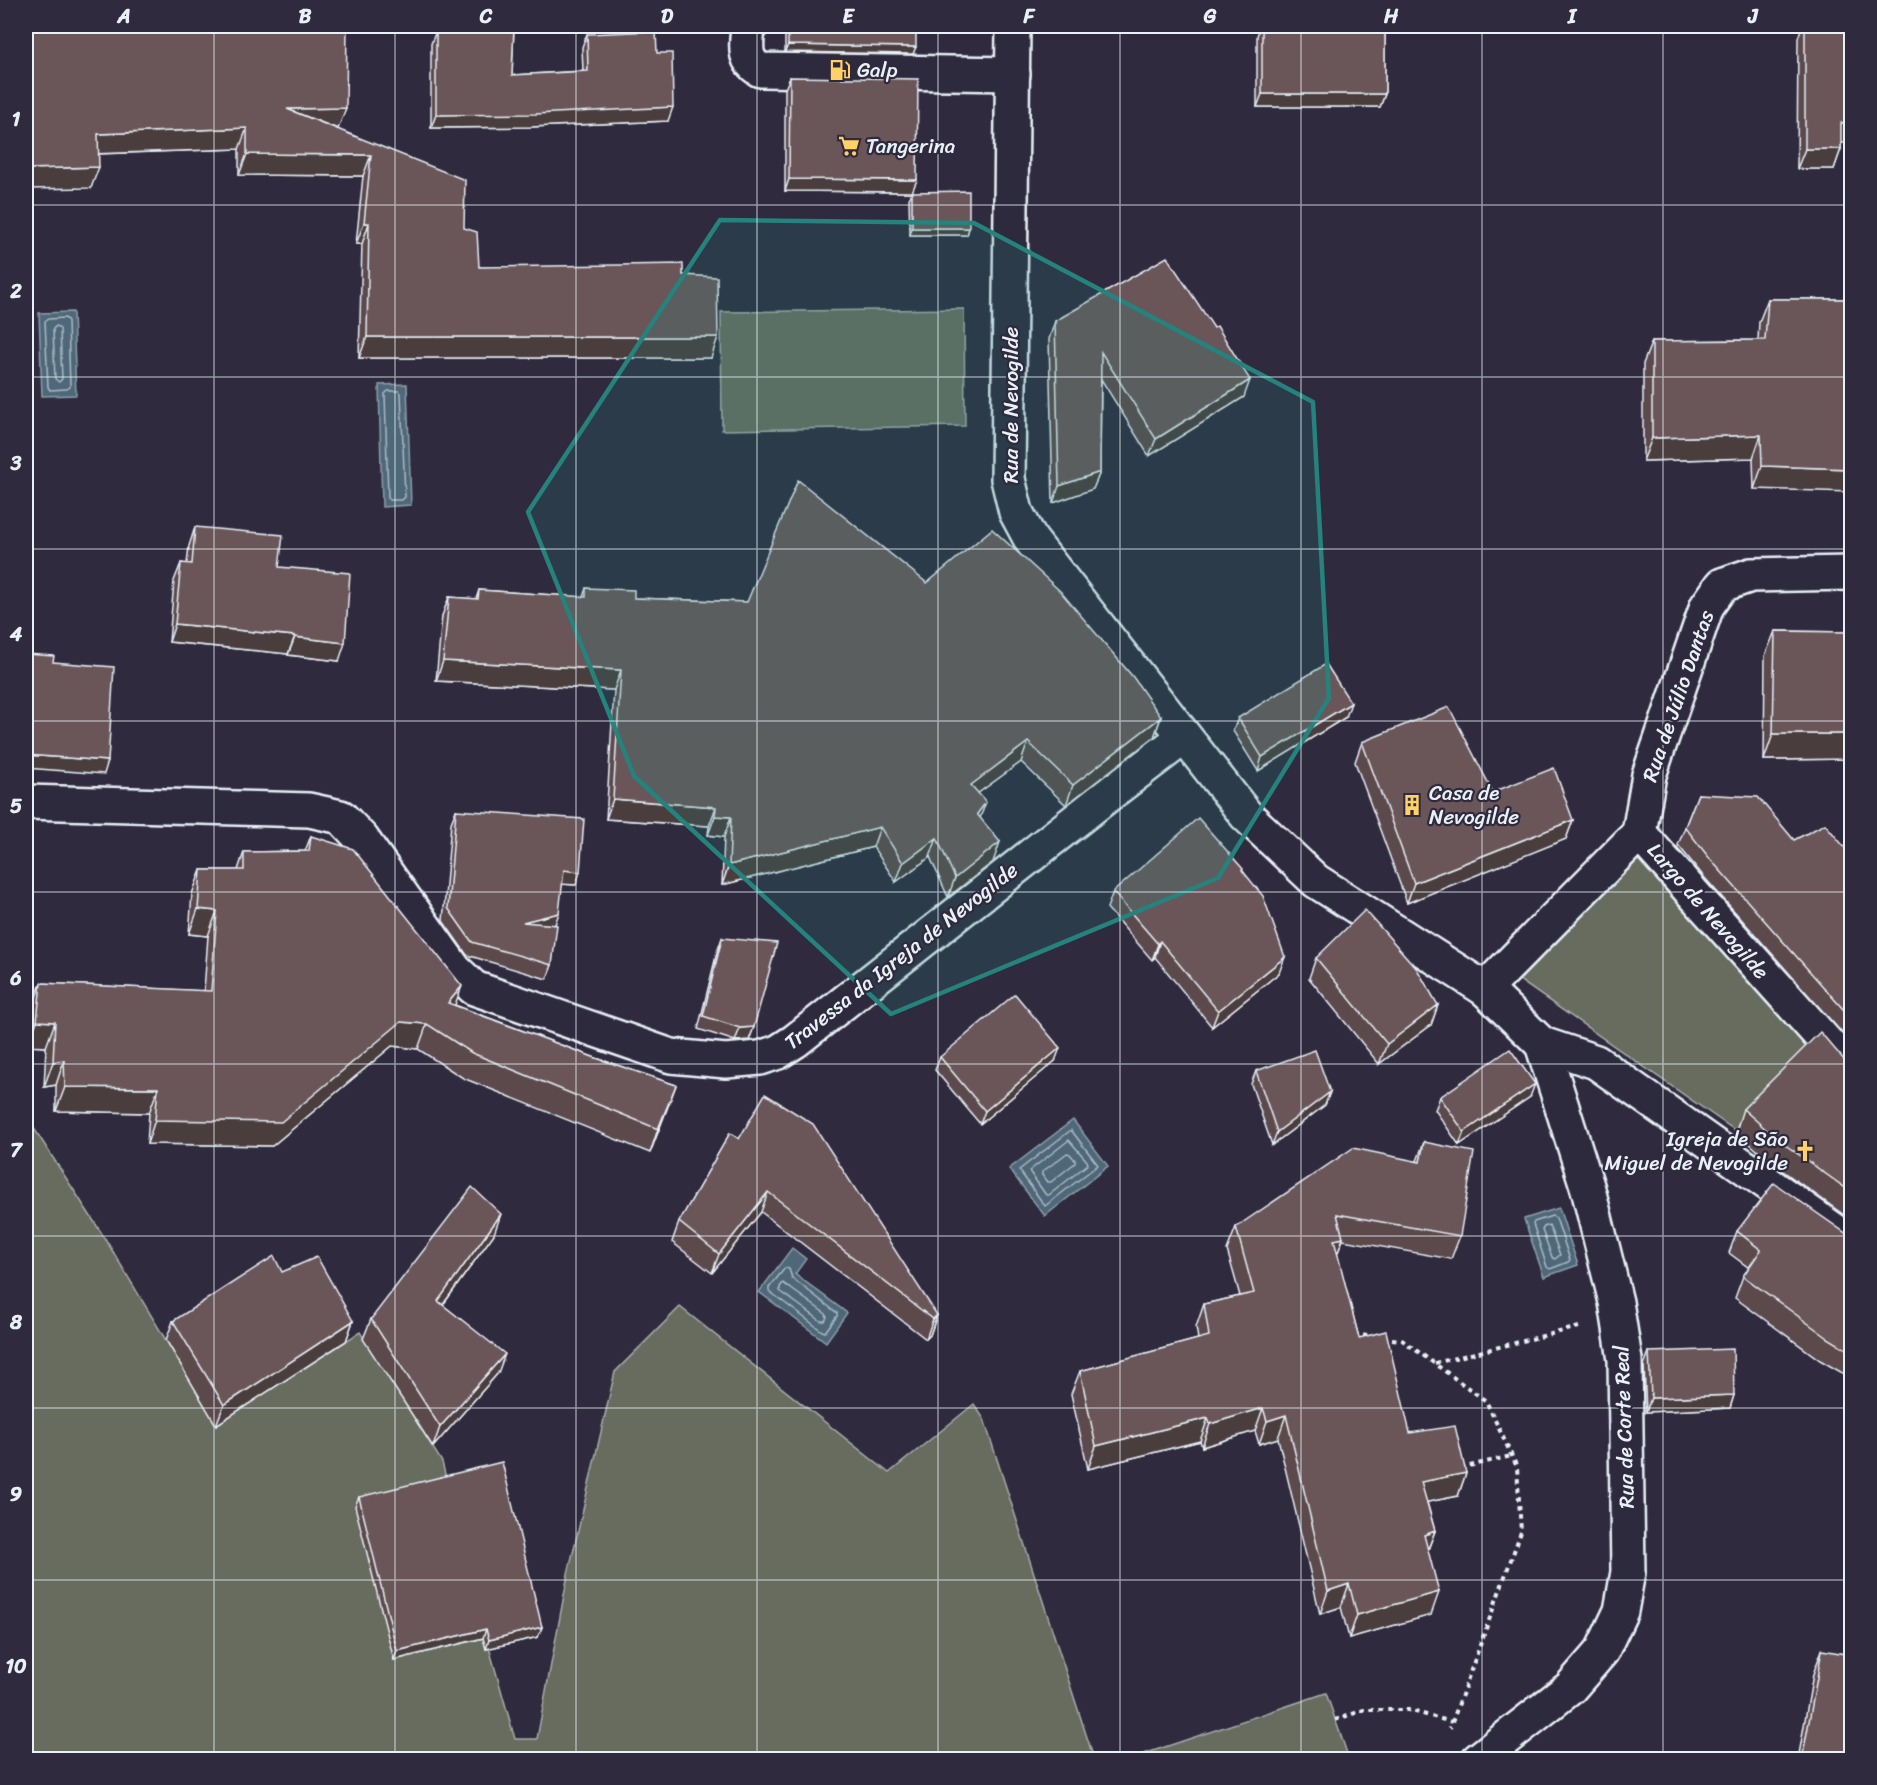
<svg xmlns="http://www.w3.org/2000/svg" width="1877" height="1785" font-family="Sriracha,sans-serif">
<rect width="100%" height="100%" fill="#2f2a3d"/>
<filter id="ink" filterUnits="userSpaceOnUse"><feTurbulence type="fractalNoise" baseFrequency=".0167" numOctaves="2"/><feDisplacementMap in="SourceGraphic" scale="12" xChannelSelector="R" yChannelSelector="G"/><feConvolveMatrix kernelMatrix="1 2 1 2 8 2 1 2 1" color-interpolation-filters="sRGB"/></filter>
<g filter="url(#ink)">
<g fill="#676c5f" stroke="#a8aeac" stroke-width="1.5">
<polygon points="964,309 965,426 722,430 721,312"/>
<polygon points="1635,852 1815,1051 1736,1131 1512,975"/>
<polygon points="26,1116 106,1240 216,1424 360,1332 442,1462 486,1637 515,1739 537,1739 568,1574 615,1372 680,1307 889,1473 974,1404 984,1419 1094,1759 26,1759"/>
<polygon points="1326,1693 1349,1759 1129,1759"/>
</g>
<g fill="#4f6879" stroke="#8c9fac" stroke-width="1.5">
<polygon points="73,312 76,395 42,396 39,313"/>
<polygon points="407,384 411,505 382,507 379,385"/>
<polygon points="1073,1120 1108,1166 1045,1216 1009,1169"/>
<polygon points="1559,1208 1578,1265 1544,1277 1524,1219"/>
<polygon points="792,1248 806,1259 795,1274 847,1313 826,1342 759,1292"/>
</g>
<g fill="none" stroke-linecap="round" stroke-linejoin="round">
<g stroke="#abbac5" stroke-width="1.5">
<polygon points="65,318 68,321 70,387 67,389 50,390 48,387 45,321 48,319"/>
<polygon points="56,326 60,329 62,379 59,382 55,379 53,329"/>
<polygon points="388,391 399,391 401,393 405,497 402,500 390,500 388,498 385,394"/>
<polygon points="1071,1130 1098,1165 1045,1206 1019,1170"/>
<polygon points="1069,1140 1087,1161 1088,1164 1049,1195 1046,1195 1029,1171"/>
<polygon points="1067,1153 1070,1154 1075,1160 1075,1163 1051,1182 1047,1182 1042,1175 1042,1172"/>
<polygon points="1552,1216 1556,1218 1570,1260 1568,1262 1550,1269 1547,1267 1533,1224 1534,1222"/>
<polygon points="1549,1225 1560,1255 1555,1259 1552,1257 1542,1230 1544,1227"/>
<polygon points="785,1268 789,1269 792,1278 837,1313 837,1316 825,1332 822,1331 769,1291 769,1288"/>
<polygon points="783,1283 826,1314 827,1317 825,1321 821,1321 780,1291 780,1287"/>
</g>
<defs>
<g id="minor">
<path d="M 748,26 C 747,44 742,59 760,70 L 1013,74"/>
<polyline points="1013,26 1008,479 1016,512 1031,540 1246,815 1316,881 1485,989"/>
<polyline points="26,802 309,810 341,817 362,839 455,970 474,988 671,1056 726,1061 760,1058 778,1052 795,1041 1117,788 1184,737"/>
<polyline points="1639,833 1649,775 1707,606 1722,585 1751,575 1852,573"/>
<polyline points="1852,1071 1639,833 1485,989 1542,1044 1596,1062 1852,1243"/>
<polyline points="1478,1760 1570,1688 1602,1651 1621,1611 1628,1572 1625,1360 1616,1302 1588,1189 1542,1044"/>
</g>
</defs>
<use href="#minor" stroke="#e8f1f8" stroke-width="38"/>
<g stroke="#e8f1f8" stroke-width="4" stroke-dasharray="4.5 4.5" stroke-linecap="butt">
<polyline points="1354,1335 1370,1336"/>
<polyline points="1383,1338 1402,1340 1486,1401 1517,1467 1521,1532 1450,1728"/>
<polyline points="1435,1363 1579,1327"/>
<polyline points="1461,1468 1511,1456"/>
<polyline points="1335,1720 1364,1710 1408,1710 1452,1722"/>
</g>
<use href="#minor" stroke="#2f2a3d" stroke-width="33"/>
</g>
<g fill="#5b4a4c" stroke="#e8f1f8" stroke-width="1.5">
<polygon points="26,26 338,129 464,228 479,267 683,275 711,358 359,358 362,244 356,244 363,176 239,175 239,149 99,154 91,188"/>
<polygon points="464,26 514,26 512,75 583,71 582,47 587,34 657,53 668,121 530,127 431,128 431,44 436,31 462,31"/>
<polygon points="785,26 916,26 913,54 785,52"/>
<polygon points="1260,26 1385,26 1385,94 1380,107 1257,107 1257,36"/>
<polygon points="1802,26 1851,26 1841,149 1834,169 1797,169 1798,38"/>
<polygon points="790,77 913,192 969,228 967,235 910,235 909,199 912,192 785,191 785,89"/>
<polygon points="1768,299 1851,299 1754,489 1753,458 1643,461 1643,364 1652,341 1758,340 1759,322"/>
<polygon points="1055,321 1214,328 1244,397 1149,456 1101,379 1100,472 1093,489 1053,503 1049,339"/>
<polygon points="195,527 279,567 339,661 288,655 288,654 169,642 174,581 181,563 187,564 189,546"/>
<polygon points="927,583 1161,717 1154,737 1066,805 1021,762 978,793 980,817 993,862 948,897 930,857 896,882 873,847 722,885 724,837 708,835 709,826 606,819 614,690 436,681 442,616 449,597 476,599 479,590 583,597 586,588 634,598 747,602"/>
<polygon points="1775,631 1851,632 1851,759 1764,760 1765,656"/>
<polygon points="1346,717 1258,771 1233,731 1238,718"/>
<polygon points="1362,742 1493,792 1573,820 1566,839 1407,903 1355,762"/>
<polygon points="1698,794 1794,840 1851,855 1851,1043 1704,877 1678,845"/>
<polygon points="456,810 576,885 562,884 555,925 552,965 547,979 467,955 443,921 451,823"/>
<polygon points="311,836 455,1005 593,1057 676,1085 650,1153 463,1078 418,1049 392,1046 272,1146 147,1144 149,1113 56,1111 56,1085 44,1087 46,1047 28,1046 32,1008 41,983 204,991 208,936 189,934 192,894 201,870 238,870 244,852 305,851"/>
<polygon points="1243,871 1279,973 1212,1027 1155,957 1152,960 1107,908 1113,892"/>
<polygon points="722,938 754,1027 749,1040 735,1041 698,1029 717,952"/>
<polygon points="1316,958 1438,1005 1431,1025 1379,1064 1309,978"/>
<polygon points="940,1057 1055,1061 980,1124 935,1070"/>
<polygon points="1846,1062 1851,1065 1851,1220 1769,1161 1736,1131 1743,1109"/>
<polygon points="1256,1071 1330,1092 1325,1105 1272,1145 1251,1084"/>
<polygon points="1440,1097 1530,1097 1459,1145 1435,1110"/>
<polygon points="730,1133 937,1315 930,1335 926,1339 761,1212 712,1273 672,1242 679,1222"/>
<polygon points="1424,1142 1460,1236 1451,1259 1343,1240 1337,1254 1359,1338 1410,1433 1466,1473 1458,1496 1427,1502 1435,1531 1428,1550 1431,1615 1349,1638 1341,1607 1320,1614 1278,1438 1259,1444 1255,1431 1202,1447 1200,1441 1088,1469 1071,1394 1080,1371 1198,1339 1196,1327 1204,1304 1240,1296 1227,1250 1236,1227 1417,1161"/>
<polygon points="1737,1231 1851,1237 1851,1378 1820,1360 1735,1298 1743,1276 1749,1268 1729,1253"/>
<polygon points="494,1234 443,1305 498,1373 433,1447 363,1339 371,1319"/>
<polygon points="282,1272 353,1321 346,1341 216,1425 166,1340 173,1321"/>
<polygon points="1649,1352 1734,1395 1730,1408 1646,1412 1644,1365"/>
<polygon points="359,1497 542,1627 538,1637 486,1649 483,1638 394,1660 355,1506"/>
<polygon points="1822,1650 1851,1760 1798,1760 1813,1674"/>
</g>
<g fill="#4a3c3e" stroke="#e8f1f8" stroke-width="1.5">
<polygon points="788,45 916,47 913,54 785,52"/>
<polygon points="1262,94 1385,94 1380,107 1257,107"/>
<polygon points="673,107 668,121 530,127 431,128 436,115"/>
<polygon points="346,108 338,129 287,109"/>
<polygon points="1841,123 1851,123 1851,143 1834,143"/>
<polygon points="247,128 239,149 91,154 98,134"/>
<polygon points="1805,149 1841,149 1834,169 1797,169"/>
<polygon points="247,154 371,155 363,176 239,175"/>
<polygon points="99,167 91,188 26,189 26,169"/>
<polygon points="789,179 917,180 912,192 785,191"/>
<polygon points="364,223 369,223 362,244 356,244"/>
<polygon points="912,228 969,228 967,235 910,235"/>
<polygon points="367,337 718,337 711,358 359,358"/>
<polygon points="1250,380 1244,397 1149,456 1156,439"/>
<polygon points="1761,435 1753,458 1643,461 1652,438"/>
<polygon points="1762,466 1851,469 1851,492 1754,489"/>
<polygon points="1100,472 1093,489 1053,503 1059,486"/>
<polygon points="175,624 295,636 288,654 169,642"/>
<polygon points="295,637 345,643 339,661 288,655"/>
<polygon points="443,661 621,670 614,690 436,681"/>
<polygon points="1351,703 1346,717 1258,771 1262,757"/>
<polygon points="1161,717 1154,737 1066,805 1073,785"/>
<polygon points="1773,734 1851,734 1851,759 1764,760"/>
<polygon points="1028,742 1021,762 963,804 971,785"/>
<polygon points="26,755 108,761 104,774 26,768"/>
<polygon points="613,799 716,807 709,826 606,819"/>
<polygon points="986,802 979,821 977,814"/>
<polygon points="715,816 731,817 724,837 708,835"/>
<polygon points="1573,820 1566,839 1407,903 1414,883"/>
<polygon points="880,827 873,847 722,885 729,865"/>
<polygon points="937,838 930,857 896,882 903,863"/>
<polygon points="1000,842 993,862 948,897 955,878"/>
<polygon points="564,870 580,872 576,885 559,884"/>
<polygon points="198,909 217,911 208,936 189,934"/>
<polygon points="559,913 554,927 523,922"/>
<polygon points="1160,941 1155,957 1152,960 1158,944"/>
<polygon points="1285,957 1279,973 1212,1027 1218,1011"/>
<polygon points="462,986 453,1010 448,1003"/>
<polygon points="1438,1005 1431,1025 1379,1064 1387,1044"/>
<polygon points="37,1021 55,1022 46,1047 28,1046"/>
<polygon points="401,1022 427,1024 418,1049 392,1046 272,1146 147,1144 155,1120"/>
<polygon points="754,1027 749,1040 735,1041 740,1028"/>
<polygon points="1060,1048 1055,1061 980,1124 985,1111"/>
<polygon points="64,1060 56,1085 44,1087 53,1062"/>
<polygon points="1535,1084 1530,1097 1459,1145 1464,1132"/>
<polygon points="676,1085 667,1109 650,1153 658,1129"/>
<polygon points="65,1087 158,1088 149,1113 56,1111"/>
<polygon points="1330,1092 1325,1105 1272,1145 1277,1132"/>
<polygon points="768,1192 761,1212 712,1273 719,1254"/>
<polygon points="501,1214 494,1234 431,1321 438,1301"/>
<polygon points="1343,1238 1335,1261 1334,1240"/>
<polygon points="937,1315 930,1335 926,1339 933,1319"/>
<polygon points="353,1321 346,1341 216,1425 224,1405"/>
<polygon points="505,1354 498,1373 433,1447 440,1427"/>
<polygon points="1734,1395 1730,1408 1646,1412 1651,1398"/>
<polygon points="1263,1408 1255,1431 1202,1447 1210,1424"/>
<polygon points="1286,1415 1278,1438 1259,1444 1267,1421"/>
<polygon points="1208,1418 1200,1441 1088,1469 1096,1446"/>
<polygon points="1466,1473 1458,1496 1413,1505 1421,1482"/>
<polygon points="1435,1531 1426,1554 1424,1535"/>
<polygon points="1349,1584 1341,1607 1320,1614 1328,1591"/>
<polygon points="1439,1592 1431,1615 1349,1638 1357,1615"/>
<polygon points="542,1627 538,1637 486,1649 489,1640"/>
<polygon points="486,1629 483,1638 394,1660 397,1651"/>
</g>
<g fill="#6a5658" stroke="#e8f1f8" stroke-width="1.5">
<polygon points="26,26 347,26 346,108 287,109 465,180 464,228 477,232 479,267 683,264 683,275 717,277 718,337 367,337 369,223 364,223 371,155 247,154 247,128 98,134 99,167 26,169"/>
<polygon points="466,26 514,26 512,75 588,71 587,34 656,31 657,53 672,53 673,107 535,114 436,115 436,31 465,31"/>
<polygon points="788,26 916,26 916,47 788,45"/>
<rect x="1262" y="26" width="123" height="68"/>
<polygon points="1805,26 1851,26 1851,123 1841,123 1841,149 1805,149"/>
<polygon points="790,77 918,79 917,180 789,179"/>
<polygon points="969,191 969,228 912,228 912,192"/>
<polygon points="1167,257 1214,328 1217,326 1250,380 1156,439 1101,352 1100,472 1059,486 1055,321"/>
<polygon points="1768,299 1851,299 1851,469 1762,466 1761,435 1652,438 1652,341 1765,340"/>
<polygon points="798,480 927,583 992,529 1060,591 1133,677 1161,717 1073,785 1028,742 971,785 986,802 977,814 1000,842 955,878 937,838 903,863 880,827 729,865 731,817 715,816 716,807 613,799 621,670 443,661 449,597 478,599 479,590 586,597 586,588 634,590 634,598 747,602"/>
<polygon points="195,527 283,535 279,567 350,573 345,643 295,637 295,636 175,624 181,563 192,564"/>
<polygon points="1775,631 1851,632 1851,734 1773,734"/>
<polygon points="26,654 54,656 53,662 114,667 108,761 26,755"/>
<polygon points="1326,664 1351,703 1262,757 1238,718"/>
<polygon points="1449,707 1493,792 1554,768 1573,820 1414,883 1362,742"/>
<polygon points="1698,794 1758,797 1794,840 1825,824 1851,855 1851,1018 1710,859 1685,827"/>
<polygon points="456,810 584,819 580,872 564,870 559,913 523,922 557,925 552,965 472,942 448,908"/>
<polygon points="1198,818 1243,869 1242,870 1263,896 1285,957 1218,1011 1160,941 1158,944 1113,892"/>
<polygon points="311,836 353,849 462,986 448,1003 593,1057 676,1085 658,1129 472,1053 427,1024 401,1022 281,1122 155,1120 158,1088 65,1087 64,1060 53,1062 55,1022 37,1021 41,983 211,991 217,911 198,909 201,870 244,870 244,852 309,851"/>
<polygon points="1365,910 1417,969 1438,1005 1387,1044 1316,958"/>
<polygon points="722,938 777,943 754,1027 740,1028 703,1016"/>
<polygon points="1015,994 1060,1048 985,1111 940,1057"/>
<polygon points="1820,1032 1846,1062 1851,1065 1851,1192 1777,1139 1743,1109"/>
<polygon points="1510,1049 1535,1084 1464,1132 1440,1097"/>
<polygon points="1315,1050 1330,1092 1277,1132 1256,1071"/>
<polygon points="765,1094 813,1124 937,1315 933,1319 768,1192 719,1254 679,1222 730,1133 739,1139"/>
<polygon points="1424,1142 1474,1152 1460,1236 1337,1214 1343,1238 1334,1240 1359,1338 1386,1331 1410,1433 1455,1426 1466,1473 1421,1482 1435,1531 1424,1535 1439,1592 1357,1615 1349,1584 1328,1591 1286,1415 1267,1421 1263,1408 1210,1424 1208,1418 1096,1446 1080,1371 1209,1336 1204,1304 1254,1293 1236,1227 1353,1148 1420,1162"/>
<polygon points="1774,1183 1851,1237 1851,1352 1828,1338 1743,1276 1761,1250 1737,1231"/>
<polygon points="472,1187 501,1214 438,1301 505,1354 440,1427 371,1319"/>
<polygon points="274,1256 282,1272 317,1257 353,1321 224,1405 173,1321"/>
<polygon points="1733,1349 1734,1395 1651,1398 1649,1352"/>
<polygon points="502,1462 542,1627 489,1640 486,1629 397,1651 359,1497"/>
<polygon points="1822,1650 1851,1655 1851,1760 1802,1760"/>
</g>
</g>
<path fill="#25827c" fill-opacity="0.2" stroke="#25827c" stroke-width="4.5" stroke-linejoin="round" d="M 720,220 L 974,223 L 1313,402 L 1329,698 L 1218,878 L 891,1014 L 634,776 L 528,512 Z"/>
<path fill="none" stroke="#e8f1f8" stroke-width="1.5" stroke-opacity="0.55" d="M 214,26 L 214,1760M 395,26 L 395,1760M 576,26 L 576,1760M 757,26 L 757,1760M 938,26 L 938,1760M 1120,26 L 1120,1760M 1301,26 L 1301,1760M 1482,26 L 1482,1760M 1663,26 L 1663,1760M 26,205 L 1852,205M 26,377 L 1852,377M 26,549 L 1852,549M 26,721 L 1852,721M 26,892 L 1852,892M 26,1064 L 1852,1064M 26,1236 L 1852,1236M 26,1408 L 1852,1408M 26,1580 L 1852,1580"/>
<defs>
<symbol id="fuel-bare" viewBox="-9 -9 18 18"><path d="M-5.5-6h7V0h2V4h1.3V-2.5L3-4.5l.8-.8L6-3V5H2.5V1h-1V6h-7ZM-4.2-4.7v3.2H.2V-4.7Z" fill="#ffd166" stroke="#2f2a3d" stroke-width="2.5" paint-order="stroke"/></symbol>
<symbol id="supermarket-bare" viewBox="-9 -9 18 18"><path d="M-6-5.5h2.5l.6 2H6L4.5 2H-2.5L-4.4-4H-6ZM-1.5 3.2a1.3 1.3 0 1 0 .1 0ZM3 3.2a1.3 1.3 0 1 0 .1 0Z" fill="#ffd166" stroke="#2f2a3d" stroke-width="2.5" paint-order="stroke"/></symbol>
<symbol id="building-bare" viewBox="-9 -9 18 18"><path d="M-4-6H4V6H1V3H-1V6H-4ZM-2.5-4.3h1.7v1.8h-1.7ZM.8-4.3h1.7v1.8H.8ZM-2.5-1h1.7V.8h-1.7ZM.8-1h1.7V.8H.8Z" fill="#ffd166" stroke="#2f2a3d" stroke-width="2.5" paint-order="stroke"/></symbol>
<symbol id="church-bare" viewBox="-9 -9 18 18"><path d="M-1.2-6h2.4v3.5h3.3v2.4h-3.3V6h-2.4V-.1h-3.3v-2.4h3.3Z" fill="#ffd166" stroke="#2f2a3d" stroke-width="2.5" paint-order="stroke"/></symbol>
</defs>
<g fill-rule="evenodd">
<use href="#fuel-bare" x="825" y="55" width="30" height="30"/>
<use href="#supermarket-bare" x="834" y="131" width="30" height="30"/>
<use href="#building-bare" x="1397" y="790" width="30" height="30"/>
<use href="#church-bare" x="1790" y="1136" width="30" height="30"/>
</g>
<g text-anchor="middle" stroke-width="4.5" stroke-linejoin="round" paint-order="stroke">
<g font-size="21" fill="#e8f1f8" stroke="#2f2a3d" text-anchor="start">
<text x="857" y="77">Galp</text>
<text x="866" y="153">Tangerina</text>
<text x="1429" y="800">Casa de<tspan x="1429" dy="24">Nevogilde</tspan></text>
<text x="1788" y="1146" text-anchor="end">Igreja de São<tspan x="1788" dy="24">Miguel de Nevogilde</tspan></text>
</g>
<g font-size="21" fill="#e8f1f8" stroke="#2f2a3d">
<text transform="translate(1011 405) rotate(-90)" y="7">Rua de Nevogilde</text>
<text transform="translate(1678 696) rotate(-71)" y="7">Rua de Júlio Dantas</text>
<text transform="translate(1708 911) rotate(49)" y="7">Largo de Nevogilde</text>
<text transform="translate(901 956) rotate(-38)" y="7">Travessa da Igreja de Nevogilde</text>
<text transform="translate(1624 1427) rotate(-92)" y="7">Rua de Corte Real</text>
</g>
</g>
<rect width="1877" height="1785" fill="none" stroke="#2f2a3d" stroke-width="66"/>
<rect x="33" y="33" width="1811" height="1719" fill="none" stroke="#e8f1f8" stroke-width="2"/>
<g font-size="20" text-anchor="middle" font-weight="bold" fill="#e8f1f8">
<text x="124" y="23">A</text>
<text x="305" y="23">B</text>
<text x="486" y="23">C</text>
<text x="667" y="23">D</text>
<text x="848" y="23">E</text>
<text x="1029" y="23">F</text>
<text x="1210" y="23">G</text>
<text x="1391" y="23">H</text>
<text x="1572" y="23">I</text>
<text x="1753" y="23">J</text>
<text x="16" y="126">1</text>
<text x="16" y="298">2</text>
<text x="16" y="470">3</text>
<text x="16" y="641">4</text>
<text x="16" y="813">5</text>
<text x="16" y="985">6</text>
<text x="16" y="1157">7</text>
<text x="16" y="1329">8</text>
<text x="16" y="1501">9</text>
<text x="16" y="1673">10</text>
</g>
</svg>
